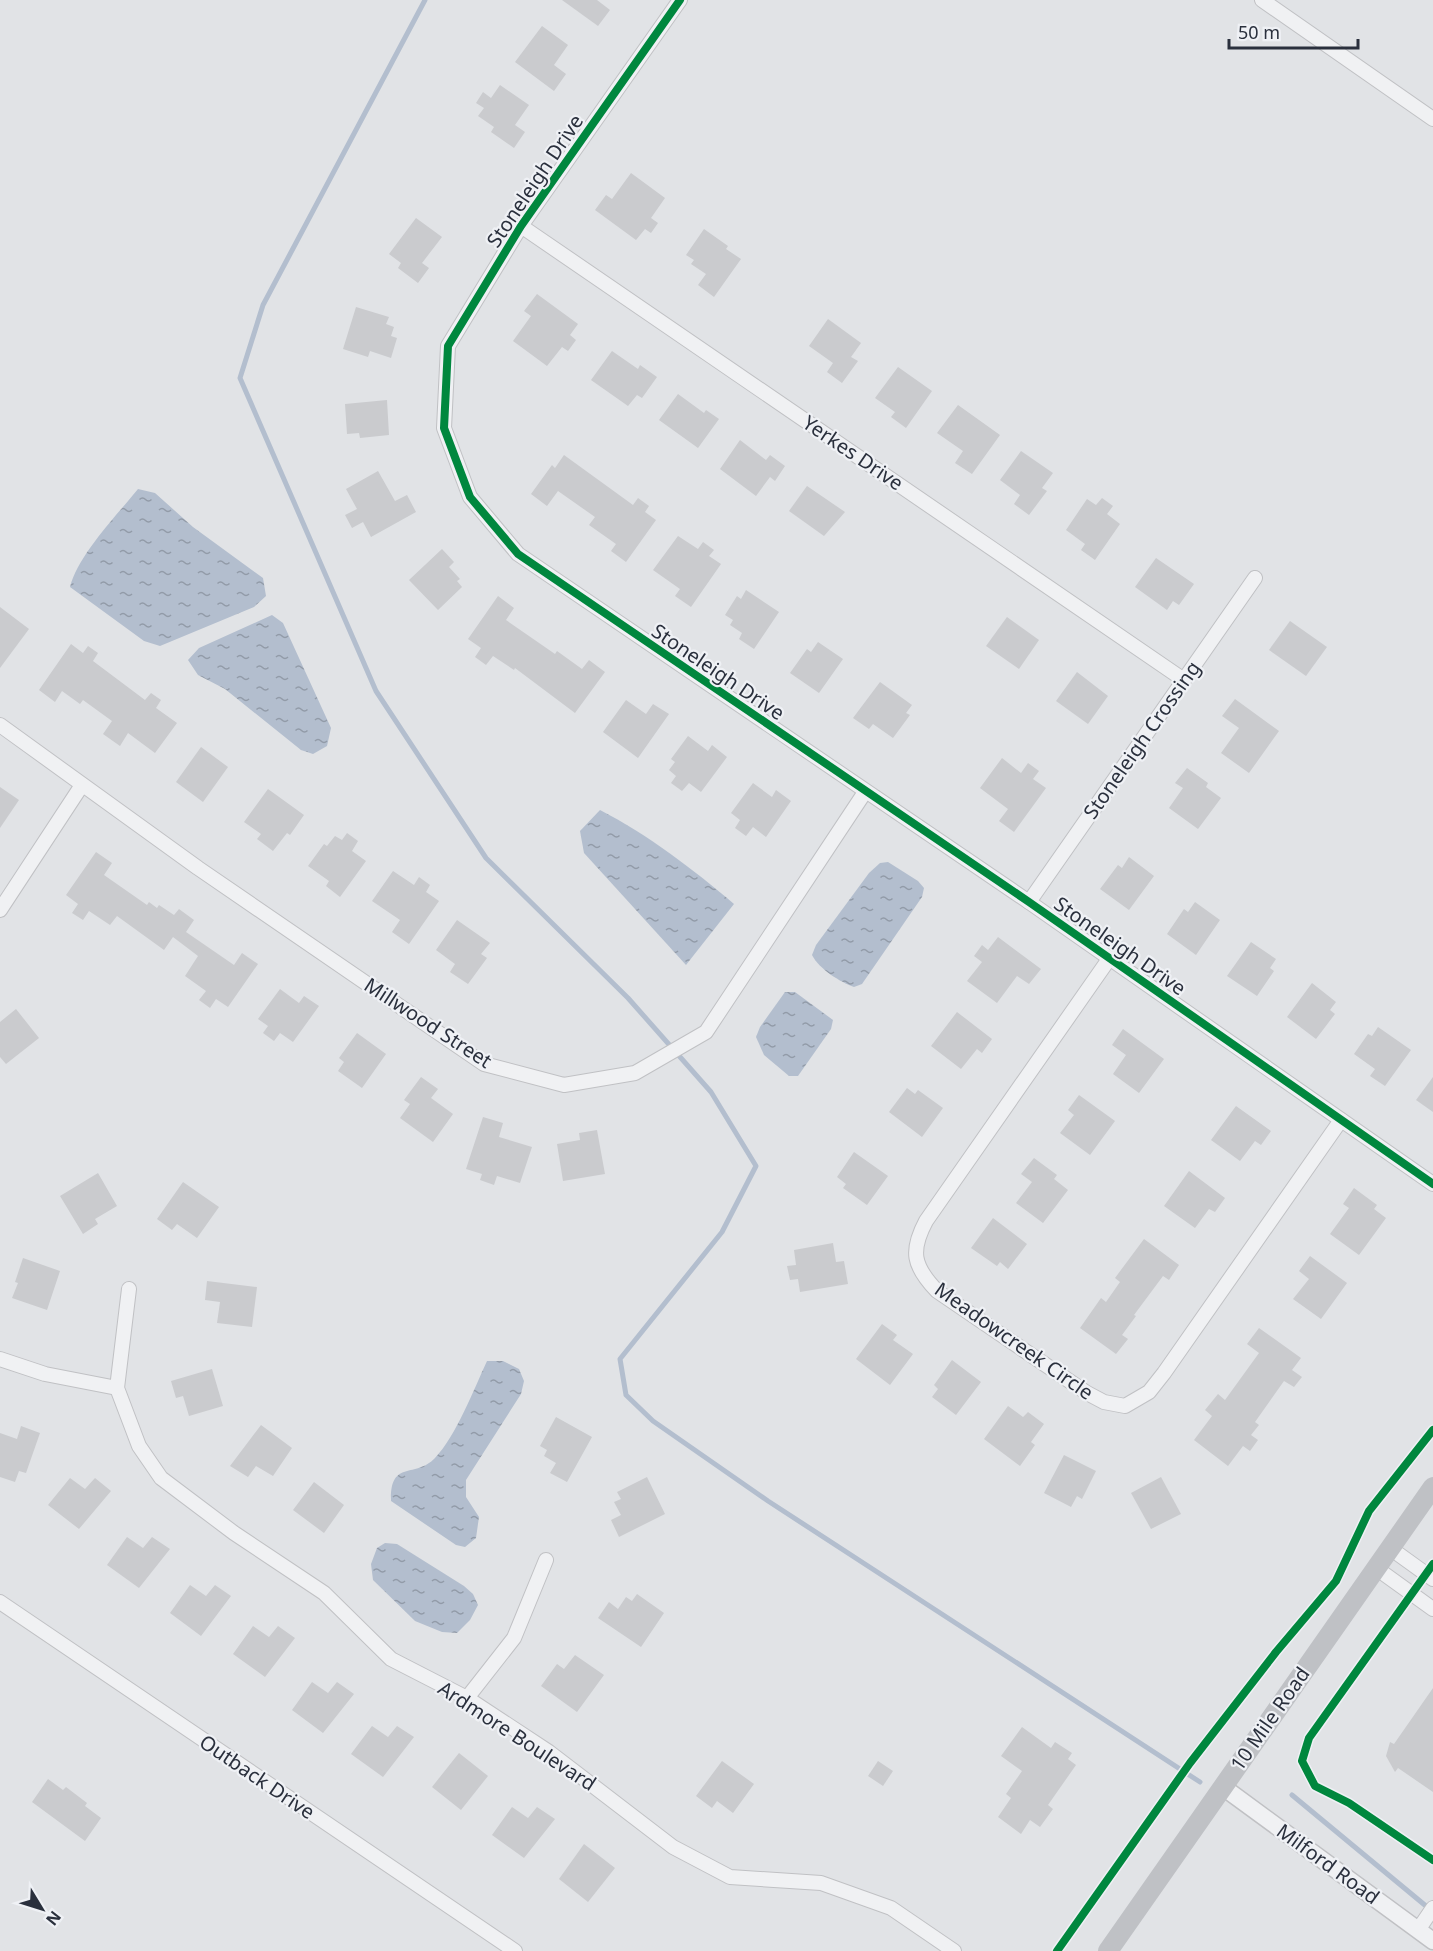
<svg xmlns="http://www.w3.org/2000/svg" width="1433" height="1951" font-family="'Noto Sans',sans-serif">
<defs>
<pattern id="water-ripples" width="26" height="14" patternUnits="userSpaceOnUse" patternTransform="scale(1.5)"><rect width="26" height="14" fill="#b3bece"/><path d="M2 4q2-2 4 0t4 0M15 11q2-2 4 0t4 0" fill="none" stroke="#929ba8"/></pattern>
</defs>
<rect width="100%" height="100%" fill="#e1e3e6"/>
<g fill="url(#water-ripples)">
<path d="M 138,489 L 155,493 L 193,527 L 263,578 L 266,596 L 254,607 L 160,646 L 144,641 L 70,587 C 78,555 117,515 138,489 Z"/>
<polygon points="272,615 283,623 331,728 327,746 313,754 301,750 225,689 198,675 188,660 199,648"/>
<path d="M 600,810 C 647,834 694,870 734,904 L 686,965 L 584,853 L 580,831 Z"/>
<path d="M 888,862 L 918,881 L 924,888 L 922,897 L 862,984 L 854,987 C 840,982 819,969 812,955 L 816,945 L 869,873 L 880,863 Z"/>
<polygon points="785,992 795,992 833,1020 831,1029 798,1076 789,1076 764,1055 756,1037 760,1027"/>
<path d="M 487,1361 L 503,1361 L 519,1369 L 524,1381 L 521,1394 L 466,1480 L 466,1497 L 479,1517 L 476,1538 L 465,1547 L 456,1545 L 391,1501 C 390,1459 415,1479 435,1458 C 456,1436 474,1389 487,1361 Z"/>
<polygon points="385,1543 397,1544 464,1586 473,1594 478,1605 470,1620 457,1633 442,1632 415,1621 373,1580 371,1564 377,1548"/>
</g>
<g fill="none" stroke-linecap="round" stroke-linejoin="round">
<g stroke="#b3bece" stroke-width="5">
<polyline points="425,0 263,305 240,378 376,691 486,858 628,998 711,1092 756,1166 722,1232 620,1359 626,1395 653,1421 768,1501 1200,1782"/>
<polyline points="1292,1795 1432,1911"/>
</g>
</g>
<g fill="#cacbce">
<polygon points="562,0 597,0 610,10 598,26"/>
<polygon points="542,26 568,45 554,65 566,74 554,91 515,62"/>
<polygon points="500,85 529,105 515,125 525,132 514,148 491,132 494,127 478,116 484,108 476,103 483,92 491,98"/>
<polygon points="631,173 665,198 651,218 658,223 651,233 645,229 636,240 595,210 606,195 612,199"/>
<polygon points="416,218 442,237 422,263 429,268 418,283 398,268 401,263 389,254"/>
<polygon points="704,229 728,246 726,249 741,259 714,297 698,285 706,274 691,264 694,260 686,255"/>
<polygon points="537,294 578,324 570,335 576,340 568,351 562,347 547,366 513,341 531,316 524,311"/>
<polygon points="356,307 389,317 386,324 394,327 391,336 397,338 391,358 370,351 368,357 343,349"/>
<polygon points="828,319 861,343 851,357 858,361 842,383 827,372 833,363 809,346"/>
<polygon points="612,351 638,369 640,365 657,377 642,398 637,395 628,406 591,380"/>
<polygon points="898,367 932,391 906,428 891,417 895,412 875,398"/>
<polygon points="678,394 704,413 706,410 719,419 698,448 659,420"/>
<polygon points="387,400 389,435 360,438 359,433 347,434 345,404"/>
<polygon points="958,405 1000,435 972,474 955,463 963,451 937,433"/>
<polygon points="740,440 766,460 770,455 785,466 775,481 770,477 756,496 720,469"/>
<polygon points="1021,451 1053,473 1042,488 1047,491 1029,515 1014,504 1020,495 1000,480"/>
<polygon points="564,455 633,505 638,498 649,506 645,512 656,520 626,562 611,551 616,544 589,525 595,517 558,491 547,506 531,494 552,465 555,468"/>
<polygon points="378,471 395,501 407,495 416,512 371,537 363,522 352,528 345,515 357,509 346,489"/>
<polygon points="807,486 845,512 824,536 789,511"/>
<polygon points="1102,498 1113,506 1107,514 1120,524 1095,560 1081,550 1085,544 1066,530 1087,499 1096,505"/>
<polygon points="678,536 698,549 703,542 714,550 709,556 721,564 691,607 675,596 680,589 653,570"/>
<polygon points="442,549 454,562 449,567 460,579 457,581 462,587 438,610 409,580"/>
<polygon points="1156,558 1194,584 1179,605 1173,601 1167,610 1135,587"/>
<polygon points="746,590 779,612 754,649 739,639 742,633 730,625 733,620 725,615 737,596 741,599"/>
<polygon points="498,596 514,608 506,620 555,654 557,651 582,669 589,660 605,672 575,713 515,668 514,670 493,656 486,665 475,657 481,648 468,639"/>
<polygon points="0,607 29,629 0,668"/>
<polygon points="1007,617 1039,640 1019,669 986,646"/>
<polygon points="1290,621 1327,647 1306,676 1269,650"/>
<polygon points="818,642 843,659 819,693 790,673 807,649 811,652"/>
<polygon points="71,644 83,653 88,646 98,653 93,661 145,700 151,693 161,700 156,708 177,723 155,753 128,733 120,746 103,734 112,721 83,700 80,704 62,691 55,702 39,690"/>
<polygon points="1077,672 1108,696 1088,724 1056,701"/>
<polygon points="880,682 912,705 906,713 910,715 893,738 873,724 869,729 853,718"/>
<polygon points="1235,699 1279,731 1249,773 1221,753 1239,728 1222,716"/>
<polygon points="626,700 646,714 653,704 669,714 638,758 603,732"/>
<polygon points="688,736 708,751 712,745 727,757 701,792 689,783 682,791 671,783 676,776 669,770 675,762 671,759"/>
<polygon points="201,747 228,767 203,802 176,782"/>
<polygon points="1002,758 1021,773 1028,763 1039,771 1033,779 1046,788 1014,832 999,821 1008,809 980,788"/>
<polygon points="1187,768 1208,783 1206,787 1221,798 1198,829 1169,808 1183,788 1175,783"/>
<polygon points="753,783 772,797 776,790 791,801 766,837 753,827 746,836 735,828 740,820 731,813"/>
<polygon points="0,787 19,800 0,828"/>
<polygon points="268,789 304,815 290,835 287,833 273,851 257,839 261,834 244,822"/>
<polygon points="347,833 358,841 352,851 366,861 340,897 326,886 329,881 308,866 324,844 327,846 335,836 342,840"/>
<polygon points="96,852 112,863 104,875 147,905 149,902 157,908 159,905 174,915 179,909 194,920 186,932 234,965 242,953 258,964 228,1007 216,999 210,1008 199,1000 206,991 185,976 198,956 173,937 164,950 117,916 110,925 89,911 83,920 72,913 78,904 66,895"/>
<polygon points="1129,857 1154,876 1129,910 1100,889 1118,865 1122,868"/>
<polygon points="393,871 414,885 419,877 430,885 426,892 439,901 409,944 392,932 400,920 372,901"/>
<polygon points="1195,902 1220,920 1196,955 1167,934 1184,909 1188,912"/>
<polygon points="457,920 490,943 481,954 487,958 468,984 450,972 455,964 436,950"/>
<polygon points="998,937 1041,969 1029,984 1017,976 997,1003 967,981 982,962 974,956 982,945 988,950"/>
<polygon points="1251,942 1276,959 1270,968 1274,971 1257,996 1227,976"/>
<polygon points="1312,983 1336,1002 1330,1010 1335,1014 1316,1039 1287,1017"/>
<polygon points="280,989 299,1003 304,996 319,1006 293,1042 280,1033 274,1041 263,1033 268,1026 258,1019"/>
<polygon points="16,1009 39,1038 6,1064 0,1057 0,1022"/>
<polygon points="957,1012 992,1039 982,1053 977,1049 961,1069 931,1046"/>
<polygon points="1378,1027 1411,1050 1385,1086 1370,1076 1375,1069 1354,1054 1368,1034 1372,1036"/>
<polygon points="1123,1029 1164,1059 1139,1093 1113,1074 1126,1055 1112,1045"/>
<polygon points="357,1033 386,1054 362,1088 338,1071 344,1062 339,1058"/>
<polygon points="421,1077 438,1089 431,1098 453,1114 433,1142 400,1118 410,1104 404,1100"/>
<polygon points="1433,1077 1433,1112 1416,1100"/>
<polygon points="907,1088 915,1094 918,1090 943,1108 922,1137 889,1112"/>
<polygon points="1079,1095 1115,1121 1090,1155 1060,1133 1074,1115 1068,1110"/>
<polygon points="1236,1106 1271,1131 1261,1145 1255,1141 1240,1161 1211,1140"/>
<polygon points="483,1117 503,1123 499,1137 532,1147 520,1183 497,1176 494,1185 480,1180 482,1174 466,1169"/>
<polygon points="597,1130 605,1174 563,1181 557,1144 580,1140 579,1133"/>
<polygon points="854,1152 888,1176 867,1205 843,1188 846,1184 837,1177"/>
<polygon points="1034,1158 1057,1175 1054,1179 1068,1190 1043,1223 1016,1203 1032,1182 1021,1174"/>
<polygon points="1189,1171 1225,1198 1215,1212 1209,1209 1195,1228 1164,1206"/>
<polygon points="98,1173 117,1206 95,1219 98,1224 83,1234 60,1196"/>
<polygon points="183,1182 219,1207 197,1238 177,1224 172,1230 157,1219"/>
<polygon points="1354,1188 1377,1205 1374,1209 1386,1218 1359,1255 1330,1234 1349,1208 1343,1204"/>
<polygon points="993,1218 1027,1244 1008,1269 1000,1262 997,1266 971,1248"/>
<polygon points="1144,1239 1179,1265 1169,1280 1163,1276 1134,1315 1136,1316 1122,1335 1128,1339 1116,1354 1080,1328 1101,1298 1106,1302 1120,1282 1115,1278"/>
<polygon points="833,1243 836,1262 844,1261 848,1284 800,1292 798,1279 790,1280 787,1266 796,1265 794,1250"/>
<polygon points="1310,1256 1347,1283 1321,1319 1293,1299 1309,1279 1299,1271"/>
<polygon points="23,1258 60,1271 47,1310 12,1298 18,1283 15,1282"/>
<polygon points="207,1281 257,1287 252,1327 217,1323 220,1302 205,1300"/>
<polygon points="882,1324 897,1335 893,1340 913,1354 890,1385 856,1359"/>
<polygon points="1259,1328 1301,1358 1292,1370 1302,1377 1294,1387 1284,1381 1255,1422 1259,1425 1251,1435 1258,1440 1250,1451 1243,1446 1228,1466 1194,1440 1212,1416 1205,1410 1218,1394 1225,1400 1259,1353 1247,1344"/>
<polygon points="952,1360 981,1382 956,1415 932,1397 938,1389 934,1385"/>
<polygon points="212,1369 223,1406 189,1416 183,1396 176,1398 171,1381"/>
<polygon points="1008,1406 1023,1417 1028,1412 1044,1424 1031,1442 1035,1445 1020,1466 984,1439"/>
<polygon points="556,1417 592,1437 567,1482 550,1473 556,1463 544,1456 547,1450 540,1446"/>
<polygon points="261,1425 292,1448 273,1476 256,1466 248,1477 230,1466"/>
<polygon points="21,1426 40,1433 26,1473 19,1471 15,1482 0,1477 0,1433 17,1439"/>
<polygon points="1064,1455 1096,1471 1082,1499 1077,1496 1071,1507 1044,1493"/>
<polygon points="647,1477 665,1514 619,1537 611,1520 621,1515 614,1502 621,1499 617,1492"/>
<polygon points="1161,1477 1181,1514 1151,1529 1131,1493"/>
<polygon points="70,1478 85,1489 95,1478 111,1491 79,1529 48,1505"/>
<polygon points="314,1482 344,1505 324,1533 293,1510"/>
<polygon points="127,1537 143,1548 152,1537 170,1549 139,1588 107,1565"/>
<polygon points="190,1585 206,1596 215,1585 231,1596 201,1636 170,1613"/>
<polygon points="637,1594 664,1613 641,1647 598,1618 609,1602 618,1609 626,1597 632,1601"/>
<polygon points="253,1626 269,1637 278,1626 295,1638 265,1677 233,1654"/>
<polygon points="575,1655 604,1675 577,1712 541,1686 557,1664 564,1669"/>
<polygon points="312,1682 328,1693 337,1682 354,1694 323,1733 292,1710"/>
<polygon points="1433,1688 1433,1792 1398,1768 1395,1772 1386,1756 1390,1742 1394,1744"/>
<polygon points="372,1726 388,1737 397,1726 414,1737 383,1777 351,1754"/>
<polygon points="1022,1727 1051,1748 1055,1742 1072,1753 1068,1759 1076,1765 1048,1805 1053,1809 1040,1827 1030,1820 1021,1834 998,1817 1011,1798 1006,1794 1022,1771 1001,1756"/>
<polygon points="459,1753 488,1776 461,1810 432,1787"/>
<polygon points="722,1761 754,1784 733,1813 717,1801 712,1808 696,1796"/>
<polygon points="878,1761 893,1771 883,1786 868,1776"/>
<polygon points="48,1779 63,1790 66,1787 87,1803 85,1806 101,1818 85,1841 32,1802"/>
<polygon points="512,1807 528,1818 537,1807 555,1819 524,1858 492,1835"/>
<polygon points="584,1844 615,1868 588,1902 559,1879"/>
</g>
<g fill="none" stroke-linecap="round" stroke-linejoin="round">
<defs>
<g id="minor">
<polyline points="680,0 521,226 448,346 444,428 470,497 518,554 1029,902 1433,1184"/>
<polyline points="1262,0 1433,119"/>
<polyline points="521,226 1184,680"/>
<polyline points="0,725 198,868 484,1064 564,1085 635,1073 706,1032 865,792"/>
<polyline points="1029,902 1255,578"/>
<polyline points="0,910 82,785"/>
<path d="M 1109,959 L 926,1221 C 910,1251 913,1266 937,1291 L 1087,1393 L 1104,1402 L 1125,1406 L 1149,1392 L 1164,1373 L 1341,1120"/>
<polyline points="129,1289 117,1388 139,1446 161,1478 234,1533 324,1593 391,1659 467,1698 549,1752 673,1847 730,1877 821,1883 891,1908 954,1951"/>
<polyline points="0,1359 45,1374 117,1388"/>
<polyline points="1390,1548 1433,1579"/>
<polyline points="1376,1568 1433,1609"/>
<polyline points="0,1602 515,1951"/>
<polyline points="467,1698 514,1638 546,1560"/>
<polyline points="1418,1930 1433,1908"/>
</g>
<polyline id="tertiary" points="1223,1787 1433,1941"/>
</defs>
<use href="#minor" stroke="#c0c1c4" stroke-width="16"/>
<use href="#tertiary" stroke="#c0c1c4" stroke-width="19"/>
<use href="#minor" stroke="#f0f1f3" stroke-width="14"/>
<use href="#tertiary" stroke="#f0f1f3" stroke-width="16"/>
<polyline stroke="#bfc1c5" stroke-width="20" points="1108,1951 1433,1487"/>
<defs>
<g id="cycleway">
<polyline points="680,0 521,226 448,346 444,428 470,497 518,554 1029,902 1433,1184"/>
<polyline points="1433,1564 1309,1738 1302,1761 1315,1786 1349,1803 1433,1860"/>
<polyline points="1057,1951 1190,1763 1276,1652 1336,1581 1369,1511 1433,1430"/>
</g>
</defs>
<use href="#cycleway" stroke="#eff1f5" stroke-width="11"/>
<use href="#cycleway" stroke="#00873e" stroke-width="8"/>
</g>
<g text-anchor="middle" stroke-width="4.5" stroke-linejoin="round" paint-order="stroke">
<g font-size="20" fill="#2a303d" stroke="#eff1f5">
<text transform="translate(535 181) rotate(-56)" y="7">Stoneleigh Drive</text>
<text transform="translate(853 453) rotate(34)" y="7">Yerkes Drive</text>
<text transform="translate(718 672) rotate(34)" y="7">Stoneleigh Drive</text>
<text transform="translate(1142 740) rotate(-55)" y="7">Stoneleigh Crossing</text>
<text transform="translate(1120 946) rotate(35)" y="7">Stoneleigh Drive</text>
<text transform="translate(428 1023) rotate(33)" y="7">Millwood Street</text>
<text transform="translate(1014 1341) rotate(35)" y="7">Meadowcreek Circle</text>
<text transform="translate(1270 1719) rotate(-55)" y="7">10 Mile Road</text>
<text transform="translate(517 1736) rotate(33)" y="7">Ardmore Boulevard</text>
<text transform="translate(257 1777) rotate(34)" y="7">Outback Drive</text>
<text transform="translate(1328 1864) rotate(36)" y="7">Milford Road</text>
</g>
</g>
<g transform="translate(42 1909) rotate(128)" stroke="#eff1f5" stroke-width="4.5" paint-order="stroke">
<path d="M0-4.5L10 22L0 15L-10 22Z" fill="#2a303d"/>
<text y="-9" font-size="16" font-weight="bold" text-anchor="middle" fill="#2a303d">N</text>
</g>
<path d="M1229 39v9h129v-9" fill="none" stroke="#2a303d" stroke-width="3"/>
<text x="1238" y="39" font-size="18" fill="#2a303d" stroke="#eff1f5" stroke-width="4.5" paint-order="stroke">50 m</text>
</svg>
